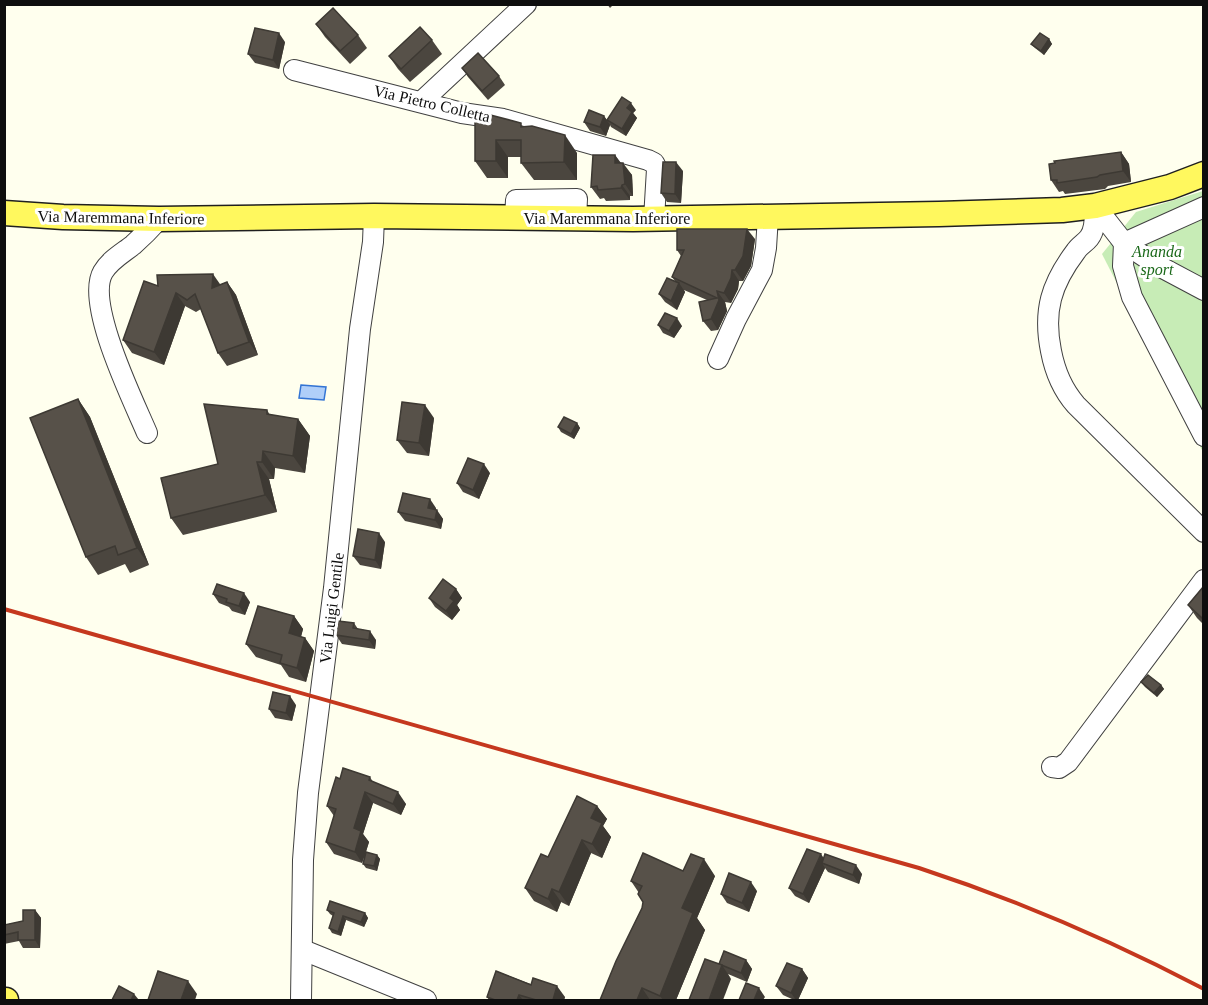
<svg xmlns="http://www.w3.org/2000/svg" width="1208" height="1005" font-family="'Times New Roman',serif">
<rect width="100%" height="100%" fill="#ffe"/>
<polygon fill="#c7ecb6" points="1203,191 1203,452 1102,254 1136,212"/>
<polygon fill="#b0cff9" stroke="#3374d4" stroke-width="1.5" points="301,385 326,387 324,400 299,398"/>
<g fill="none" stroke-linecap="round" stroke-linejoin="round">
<defs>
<g id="minor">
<polyline points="294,70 462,113 503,119 648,160 654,163 657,169 654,219"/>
<polyline points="421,102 526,4"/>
<path d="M 1095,206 C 1095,216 1096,229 1089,238 C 1085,243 1079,246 1076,251 C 1051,284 1043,311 1051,351 C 1055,372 1062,389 1076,405 L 1204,532"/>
<polyline points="1095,206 1124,243 1157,265 1204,290"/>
<polyline points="1204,207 1124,243 1123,266 1132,297 1204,436"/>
<polyline points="515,218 516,200 577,199 576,218"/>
<polyline points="718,359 736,319 762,270 766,248 768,216"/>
<path d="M 147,433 C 133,400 85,303 103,272 C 110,260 123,253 133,245 C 142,237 151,228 159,219"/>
<polyline points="1052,767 1059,768 1068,762 1204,580"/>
<polyline points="303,950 426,1000"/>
<polyline points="301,1000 303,860 308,793 334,588 360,329 373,242 374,216"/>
</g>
<g id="major">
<polyline points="4,213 63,217 159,219 374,216 633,219 939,214 1062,210 1095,206 1170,187 1204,174"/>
<polyline points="4,1000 6,1000"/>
</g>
</defs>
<use href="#minor" stroke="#414141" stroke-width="22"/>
<use href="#major" stroke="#1f1f1f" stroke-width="27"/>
<use href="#minor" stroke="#fff" stroke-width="20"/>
<use href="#major" stroke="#fff85e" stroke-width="24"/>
<path stroke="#c5381e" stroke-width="4" d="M 4,609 L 919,868 C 1017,900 1112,941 1204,989"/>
</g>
<g fill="#4b463f">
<polygon points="607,4 614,4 610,8"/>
<polygon points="316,24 358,35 367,48 350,64 325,37"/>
<polygon points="1049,39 1052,44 1044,55 1035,48 1031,44"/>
<polygon points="432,40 442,54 410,82 398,69 389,56"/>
<polygon points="285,42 279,69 255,63 248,54"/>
<polygon points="462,68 499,76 505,85 488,100 468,77"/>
<polygon points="636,110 633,113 637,118 626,136 611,127 610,125 606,136 590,131 584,122 604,116 607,120"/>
<polygon points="475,111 524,126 577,153 577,180 534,180 521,163 521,157 508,157 508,178 487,178 475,161"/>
<polygon points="1121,152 1129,164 1131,182 1108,186 1105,189 1065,194 1063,191 1059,192 1051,180 1055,163"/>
<polygon points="615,155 621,163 632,175 633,196 630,196 630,200 606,201 604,198 600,199 591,187"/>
<polygon points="683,171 681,203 667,202 661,193"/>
<polygon points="755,239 751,266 743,281 739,281 738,289 731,303 725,302 727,311 718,330 711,331 703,321 707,300 684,290 685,292 677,310 665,302 659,294 675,281 672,277 681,256 677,250"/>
<polygon points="227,282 236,295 258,355 227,366 218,353 201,309 196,312 185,306 164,365 132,353 123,340 158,286 221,285"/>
<polygon points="658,325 682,326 674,338 663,333"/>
<polygon points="78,399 90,417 149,565 130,573 125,564 98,575 86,557"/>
<polygon points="267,410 270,415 298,419 310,436 305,473 275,468 274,479 269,479 277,512 183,535 171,518"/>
<polygon points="434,418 429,456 407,453 397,440"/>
<polygon points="577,423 580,428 574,439 561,432 558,427"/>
<polygon points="490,473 479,499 463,492 457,483"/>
<polygon points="436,508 436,510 443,519 441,529 405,521 398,512"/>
<polygon points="385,542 381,569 360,565 353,556"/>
<polygon points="1203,587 1203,624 1197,618 1188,605"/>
<polygon points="456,589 462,598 457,605 460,610 452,620 435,607 429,598"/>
<polygon points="213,594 250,602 245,615 232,611 229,607 219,603"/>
<polygon points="294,616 303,629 301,637 305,638 314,651 306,682 289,677 281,665 256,657 246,644"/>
<polygon points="354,623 358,629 376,640 375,649 342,644 336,635"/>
<polygon points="1141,682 1161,685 1164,689 1157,697 1145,687"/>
<polygon points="296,705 292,721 275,718 269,709"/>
<polygon points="370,777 373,782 406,804 401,815 373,803 363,834 369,842 366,852 377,855 380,859 377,871 366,868 363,864 364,857 362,863 334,854 326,842 334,816 327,806 340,779"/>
<polygon points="597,806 607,819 603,826 611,837 602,858 591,853 569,906 561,902 557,912 534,901 525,888 548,857"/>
<polygon points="824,858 862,874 859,884 828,872 825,868 809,903 795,896 789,888"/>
<polygon points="683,871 715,876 697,918 705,930 676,1000 600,1000 642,908 643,902 639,893 631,881"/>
<polygon points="757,891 749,912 727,903 721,894"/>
<polygon points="35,910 41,918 40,948 23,948 19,941 4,944 4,925 23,921"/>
<polygon points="327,910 365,913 368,918 364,927 346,920 341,936 332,933 329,928 333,916 330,914"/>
<polygon points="746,960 752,969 747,982 728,974 731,979 719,964"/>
<polygon points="802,969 808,978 798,1000 794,1000 783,995 776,986"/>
<polygon points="496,971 565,997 564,1000 489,1000 487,997"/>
</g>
<g fill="#3d3933">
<polygon points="279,33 285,42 279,69 273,60"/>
<polygon points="1049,39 1052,44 1044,55 1041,51"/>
<polygon points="631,103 636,110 633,113 637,118 626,136 622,129 627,108"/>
<polygon points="604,116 610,125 606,136 600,127"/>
<polygon points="565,135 577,153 577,180 564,162"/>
<polygon points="496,140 508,157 508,178 496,161"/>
<polygon points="1121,152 1129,164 1131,182 1123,171"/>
<polygon points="615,155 623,167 615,163"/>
<polygon points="676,162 683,171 681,203 675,194"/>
<polygon points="623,163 632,175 633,196 625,184"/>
<polygon points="622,185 630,196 630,200 621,188"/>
<polygon points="747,229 755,239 751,266 743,281 735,270"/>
<polygon points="732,270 739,281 738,289 731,303 724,293"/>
<polygon points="213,274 222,287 212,288"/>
<polygon points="227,282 236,295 258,355 249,342"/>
<polygon points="679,283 685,292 677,310 671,301"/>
<polygon points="717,291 725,302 727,311 718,330 711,319 719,300"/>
<polygon points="176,293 185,306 164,365 154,352"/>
<polygon points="677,318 682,326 674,338 669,331"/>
<polygon points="78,399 90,417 149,565 137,548"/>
<polygon points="425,405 434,418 429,456 419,443"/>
<polygon points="298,419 310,436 305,473 293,456"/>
<polygon points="577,423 580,428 574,439 571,434"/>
<polygon points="263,451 275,468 274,479 262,462"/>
<polygon points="257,462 269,479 277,512 265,495"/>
<polygon points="484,464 490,473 479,499 473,490"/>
<polygon points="430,499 436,508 434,517 428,508"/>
<polygon points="437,510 443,519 441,529 435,520"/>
<polygon points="379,533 385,542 381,569 375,560"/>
<polygon points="456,589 462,598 457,605 460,610 452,620 446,611 450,598"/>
<polygon points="244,593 250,602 245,615 239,606"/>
<polygon points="294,616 303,629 298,647 289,633"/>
<polygon points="370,631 376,640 375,649 369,640"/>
<polygon points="305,638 314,651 306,682 297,668"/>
<polygon points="1161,685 1164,689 1157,697 1154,693"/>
<polygon points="290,696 296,705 292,721 286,713"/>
<polygon points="365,792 373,803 363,834 369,842 362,863 355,852 354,828"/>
<polygon points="398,792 406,804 401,815 393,804"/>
<polygon points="597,806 607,819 603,826 611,837 602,858 592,844 591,818"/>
<polygon points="582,840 591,853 569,906 559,892"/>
<polygon points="821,854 827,863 822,863 825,868 809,903 803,894"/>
<polygon points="377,855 380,859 377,871 374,866"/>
<polygon points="704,859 715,876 697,918 705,930 676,1000 663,1000 660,996 682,908"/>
<polygon points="856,865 862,874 859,884 853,875"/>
<polygon points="751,882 757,891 749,912 742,903"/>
<polygon points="552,889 561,902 557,912 548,899"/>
<polygon points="35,910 41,918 40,948 35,940"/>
<polygon points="365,913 368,918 364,927 361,922"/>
<polygon points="343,916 346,920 341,936 338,932"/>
<polygon points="746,960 752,969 747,982 741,973"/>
<polygon points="722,965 731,979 723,1000 709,1000"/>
<polygon points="802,969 808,978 798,1000 796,1000 791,993"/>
<polygon points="188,981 197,994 195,1000 181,1000"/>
<polygon points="557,986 565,997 564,1000 553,1000"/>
<polygon points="642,988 650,1000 637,1000"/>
<polygon points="759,988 765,997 763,1000 754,1000"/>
<polygon points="134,994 139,1000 131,1000"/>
<polygon points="519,995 523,1000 517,1000"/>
</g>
<g fill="#575149" stroke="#3d3933" stroke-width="1.5">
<polygon points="333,8 358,35 340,51 316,24"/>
<polygon points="420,27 432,40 401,69 389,56"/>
<polygon points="255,28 279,33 273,60 248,54"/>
<polygon points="1040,33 1049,39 1041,51 1031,44"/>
<polygon points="478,53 499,76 482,91 462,68"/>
<polygon points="622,97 631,103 627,108 632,112 622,129 607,120"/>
<polygon points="589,110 604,116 600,127 584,122"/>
<polygon points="475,111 521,123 521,127 532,126 565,135 564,162 521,163 521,140 496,140 496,161 475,161"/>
<polygon points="1121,152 1123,171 1100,175 1097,177 1057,183 1057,180 1051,180 1049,164 1055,163 1054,161"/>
<polygon points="593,155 615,155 615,163 623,163 625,184 622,185 621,188 598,190 597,186 591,187"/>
<polygon points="663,162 676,162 675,194 661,193"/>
<polygon points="677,229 747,229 743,256 735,270 732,270 731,278 724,293 717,291 719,300 711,319 703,321 699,302 717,298 672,277 684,250 677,250"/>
<polygon points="213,274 212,288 227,282 249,342 218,353 195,294 187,300 176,293 154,352 123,340 144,281 158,286 157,275"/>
<polygon points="667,278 679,283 671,301 659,294"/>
<polygon points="665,313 677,318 669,331 658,325"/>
<polygon points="78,399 137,548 118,555 115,546 86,557 30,418"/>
<polygon points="402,402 425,405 419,443 397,440"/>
<polygon points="204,404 267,410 267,414 298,419 293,456 263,451 262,462 257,462 265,495 171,518 161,478 218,464"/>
<polygon points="564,417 577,423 571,434 558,427"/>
<polygon points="468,458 484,464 473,490 457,483"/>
<polygon points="403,493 430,499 428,508 437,510 435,520 398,512"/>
<polygon points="358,529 379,533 375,560 353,556"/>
<polygon points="443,579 456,589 450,598 454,601 446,611 429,598"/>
<polygon points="217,584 244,593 239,606 226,602 227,599 213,594"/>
<polygon points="1203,587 1203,616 1202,618 1188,605"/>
<polygon points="258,606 294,616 289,633 305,638 297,668 280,663 282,655 246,644"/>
<polygon points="338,621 354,623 353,628 370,631 369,640 336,635"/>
<polygon points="1148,675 1161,685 1154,693 1141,682"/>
<polygon points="273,692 290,696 286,713 269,709"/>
<polygon points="343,768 370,777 369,780 398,792 393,804 365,792 354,828 361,831 355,852 326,842 336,809 327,806 336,777 340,779"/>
<polygon points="577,796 597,806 591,818 602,823 592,844 582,840 559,892 552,889 548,899 525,888 541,854 548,857"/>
<polygon points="807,849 821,854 803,894 789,888"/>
<polygon points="366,852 377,855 374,866 363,864"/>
<polygon points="643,853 683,871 691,854 704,859 682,908 693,913 660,996 642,988 637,1000 600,1000 616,961 642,908 643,902 638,894 642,886 631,881"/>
<polygon points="825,854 856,865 853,875 822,863"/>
<polygon points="729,873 751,882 742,903 721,894"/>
<polygon points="330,901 365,913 361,922 343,916 338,932 329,928 334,913 327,910"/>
<polygon points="23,910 35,910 35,940 18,940 18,932 4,935 4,925 23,921"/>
<polygon points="724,951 746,960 741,973 719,964"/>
<polygon points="705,959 722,965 709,1000 689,1000"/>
<polygon points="787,963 802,969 791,993 776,986"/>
<polygon points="158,971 188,981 181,1000 148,1000"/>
<polygon points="496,971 531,985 533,978 557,986 553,1000 536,1000 519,995 517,1000 495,1000 487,997"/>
<polygon points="746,983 759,988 754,1000 739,1000"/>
<polygon points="119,986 134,994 131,1000 112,1000"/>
</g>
<g text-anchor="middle" stroke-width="6" stroke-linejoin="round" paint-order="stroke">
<g font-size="16" fill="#0e0e0e" stroke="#fff">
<text transform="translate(432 103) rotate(13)" y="6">Via Pietro Colletta</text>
<text transform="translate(121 217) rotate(1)" y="6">Via Maremmana Inferiore</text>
<text x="607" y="224">Via Maremmana Inferiore</text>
<text transform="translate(331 608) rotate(-83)" y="6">Via Luigi Gentile</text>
</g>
<g font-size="16" font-style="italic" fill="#1b691a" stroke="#fff">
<text x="1157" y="257">Ananda<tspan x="1157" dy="18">sport</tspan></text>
</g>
</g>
<rect width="1208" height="1005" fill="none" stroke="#0e0e0e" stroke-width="12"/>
</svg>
